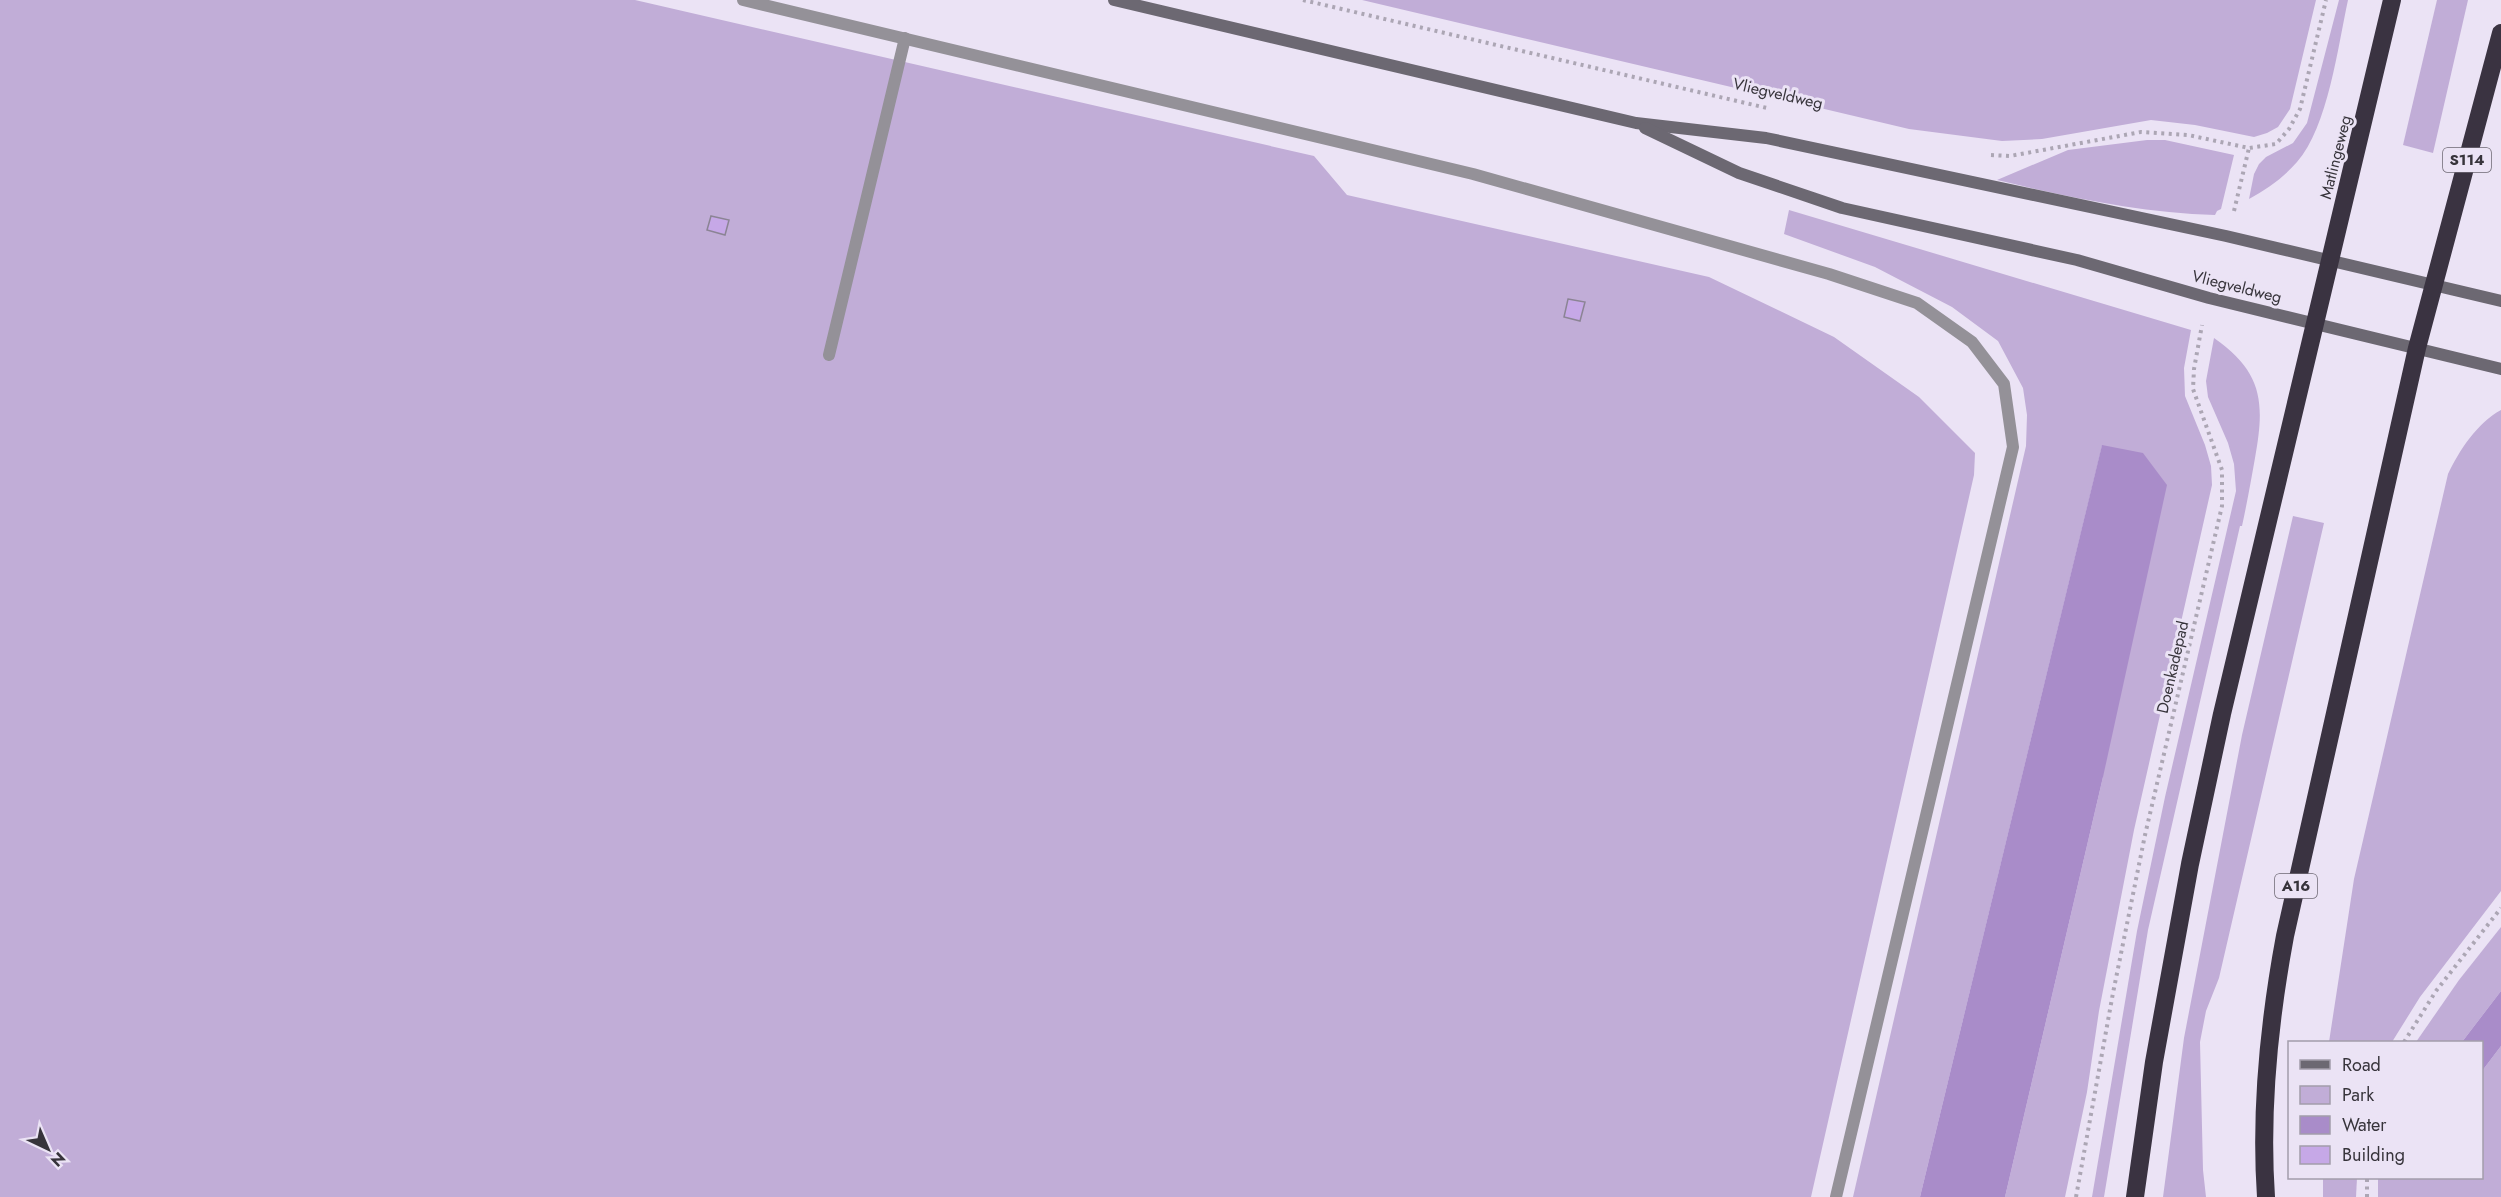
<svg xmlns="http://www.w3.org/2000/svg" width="2501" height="1197" font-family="Jost,sans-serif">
<rect width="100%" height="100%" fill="#ebe3f5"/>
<g fill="#c1add7">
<polygon points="0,0 635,0 1314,156 1347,195 1709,277 1834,337 1919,397 1975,453 1974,475 1811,1197 0,1197"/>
<polygon points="1362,0 2316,0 2290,109 2278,127 2267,133 2254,137 2195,125 2151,120 2042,139 2002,141 1909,129"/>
<path d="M 2339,0 L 2348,0 C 2338,46 2328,127 2297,162 C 2283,178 2267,189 2249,199 L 2254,174 L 2259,164 L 2266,157 L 2293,143 L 2307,123 Z"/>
<polygon points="2437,0 2468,0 2433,153 2403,145"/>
<path d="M 2147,140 L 2165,140 L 2234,155 L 2221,209 L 2217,211 L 2215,215 C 2142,213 2068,197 1997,180 L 2068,150 Z"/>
<polygon points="1789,210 2191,330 2184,368 2185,396 2205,445 2211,466 2212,485 2134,830 2099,1011 2087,1092 2065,1197 2005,1197 2103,777 2102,446 1920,1197 1853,1197 2026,446 2027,415 2023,388 1998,341 1952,307 1875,267 1784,234"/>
<path d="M 2214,338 C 2263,372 2265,403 2255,458 C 2251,481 2247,503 2242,526 L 2240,526 L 2148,930 L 2104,1197 L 2092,1197 L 2137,931 L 2165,797 L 2236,491 L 2234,464 L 2228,443 L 2208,397 L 2206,381 Z"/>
<path d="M 2501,410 L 2501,891 L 2420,997 L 2392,1042 L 2329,1042 L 2354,879 L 2448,474 C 2459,451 2477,423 2501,410 Z"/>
<polygon points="2293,516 2324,523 2219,978 2206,1011 2200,1042 2203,1170 2206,1197 2163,1197 2184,1038 2242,735"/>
<polygon points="2501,927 2501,991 2462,1042 2416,1042 2459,980"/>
<polygon points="2501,1046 2501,1197 2378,1197 2378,1178 2482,1178 2482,1071"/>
<polygon points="2323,1178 2357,1178 2356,1197 2323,1197"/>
</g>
<g fill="#a98cc9">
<polygon points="2102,445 2143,453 2167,485 2103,777 2005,1197 1920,1197"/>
<polygon points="2501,991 2501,1046 2482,1071 2482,1042 2462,1042"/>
</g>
<g fill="#c6a8e7" stroke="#8b8494" stroke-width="1.5">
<polygon points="711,216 729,220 725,235 707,230"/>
<polygon points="1568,299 1585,302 1580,321 1564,317"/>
</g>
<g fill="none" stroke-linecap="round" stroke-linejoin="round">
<g stroke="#aca6b4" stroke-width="4" stroke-dasharray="3 4.5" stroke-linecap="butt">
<polyline points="1303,0 1767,108"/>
<polyline points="1991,155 2010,156 2141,132 2188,135 2249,148 2276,144 2289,129 2300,109 2326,0"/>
<polyline points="2234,211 2249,148"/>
<polyline points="2404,1042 2436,991 2501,908"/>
<polyline points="2076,1197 2113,993 2145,835 2222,506 2222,470 2193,389 2194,369 2202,325"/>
<polyline points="2367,1197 2367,1178"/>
</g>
<g stroke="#949198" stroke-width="12">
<polyline points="743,0 1473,174 1829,274 1917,303 1972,342 2004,384 2013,447 1836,1197"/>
<polyline points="829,355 905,38"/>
</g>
<g stroke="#6c6872" stroke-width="12">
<polyline points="1114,0 1636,123 1766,138 2226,236 2501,301"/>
<polyline points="1645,128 1739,173 1842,208 2077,260 2209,298 2501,369"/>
</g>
<g stroke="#3a3341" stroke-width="18">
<polyline points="2135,1197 2154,1062 2190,864 2222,714 2392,0"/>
<path d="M 2266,1197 C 2260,1110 2269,1022 2285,936 L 2417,348 L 2501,33"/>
</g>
</g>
<g text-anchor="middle" stroke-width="6" stroke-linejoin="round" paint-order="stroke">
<g fill="#ebe3f5" stroke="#6d6873" stroke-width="1.5">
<rect x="2443" y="148" width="48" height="24" rx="4.5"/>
<rect x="2275" y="874" width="42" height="24" rx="4.5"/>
</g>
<g font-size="15" font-weight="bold" fill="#37343b">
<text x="2467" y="165">S114</text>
<text x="2296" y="891">A16</text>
</g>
<g font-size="16" fill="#37343b" stroke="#ebe3f5">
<text transform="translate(1778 93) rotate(13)" y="6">Vliegveldweg</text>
<text transform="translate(2335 157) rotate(-76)" y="6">Matlingeweg</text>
<text transform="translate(2237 286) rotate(14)" y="6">Vliegveldweg</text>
<text transform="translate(2172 667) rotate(-77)" y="6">Doenkadepad</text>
</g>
</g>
<rect x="2288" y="1041" width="195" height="138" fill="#ebe3f5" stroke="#a39dab" stroke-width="1.5"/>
<rect x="2300" y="1060" width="30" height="9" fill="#6c6872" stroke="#a39dab" stroke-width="1.5"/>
<text x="2342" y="1071" font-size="18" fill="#37343b">Road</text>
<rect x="2300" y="1086" width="30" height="18" fill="#c1add7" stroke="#a39dab" stroke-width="1.5"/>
<text x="2342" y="1101" font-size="18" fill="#37343b">Park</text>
<rect x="2300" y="1116" width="30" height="18" fill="#a98cc9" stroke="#a39dab" stroke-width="1.5"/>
<text x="2342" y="1131" font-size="18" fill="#37343b">Water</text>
<rect x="2300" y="1146" width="30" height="18" fill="#c6a8e7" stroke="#a39dab" stroke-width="1.5"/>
<text x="2342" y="1161" font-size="18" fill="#37343b">Building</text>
<g transform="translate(48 1149) rotate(136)" stroke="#ebe3f5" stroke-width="4.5" paint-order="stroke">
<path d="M0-4.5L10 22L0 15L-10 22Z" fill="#37343b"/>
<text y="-9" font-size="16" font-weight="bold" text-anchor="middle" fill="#37343b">N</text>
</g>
</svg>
